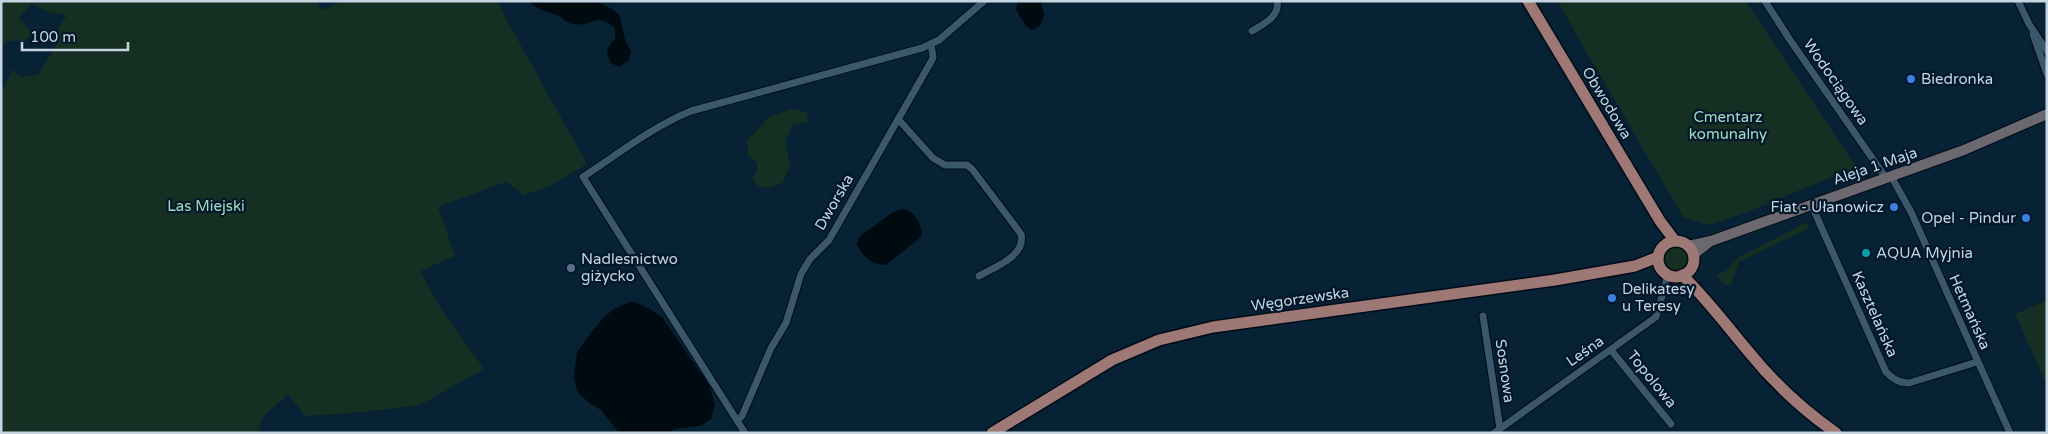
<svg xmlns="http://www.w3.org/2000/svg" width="2048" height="434" font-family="'Varela Round',sans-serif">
<rect width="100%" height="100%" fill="#062234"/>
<g fill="#152f23">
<polygon points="1,1 318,1 319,8 327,9 341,1 499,1 504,15 587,164 553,185 524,195 506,182 438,207 455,256 420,271 440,307 484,369 420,405 364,412 305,416 288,394 263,417 258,433 1,433 1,86 3,88 13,69 21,77 38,75 59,41 55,32 67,15 47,12 32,3 19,18 33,34 24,41 9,41 1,46"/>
<polygon points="1557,1 1746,1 1856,167 1745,213 1708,225 1683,217"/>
<polygon points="791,109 807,112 808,122 793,125 785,140 790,166 783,182 771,188 758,187 752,179 757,170 757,163 748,155 747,141 769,117"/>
<polygon points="1807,222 1809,226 1807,229 1739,262 1731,285 1725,285 1716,276 1730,268 1731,264 1739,257"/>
<circle cx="1675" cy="259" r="13"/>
<polygon points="2047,300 2047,385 2015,314"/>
</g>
<g fill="#000a11">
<path d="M 529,1 L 599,2 L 614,10 L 620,16 L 625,40 L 631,51 L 629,60 L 619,67 L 611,63 C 605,49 606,49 615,39 L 615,28 C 593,11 595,27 574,24 C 567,24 563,17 557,15 C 546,11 538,11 529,1 Z"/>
<polygon points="1018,1 1041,1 1044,15 1040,26 1032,30 1026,26 1016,10"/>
<path d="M 901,209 C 915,210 923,225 921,237 L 886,265 C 872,265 862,256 857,244 L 859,237 L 893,212 Z"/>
<polygon points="632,301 648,308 662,317 709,385 715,406 711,419 700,426 674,429 670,433 619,433 601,410 589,403 577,391 574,377 577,352 593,330 603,318 614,309"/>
</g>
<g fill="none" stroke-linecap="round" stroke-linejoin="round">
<defs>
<g id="street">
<polyline points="1765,1 1790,40 1886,178"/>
<polyline points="2018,1 2029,24 2047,51"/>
<path d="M 1252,31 C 1263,24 1280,17 1277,1"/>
<polyline points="2033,34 2047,74"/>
<path d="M 898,119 L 933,158 L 945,165 L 967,165 L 972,169 L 1021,234 C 1026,256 995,267 979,276"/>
<polyline points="1891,176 1911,212 2010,433"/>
<path d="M 1811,204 L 1886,372 C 1893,379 1899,383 1909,383 L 1977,362"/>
<polyline points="1483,316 1500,429"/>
<polyline points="1611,350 1671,424"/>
<polyline points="737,420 742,416 771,348 786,323 801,274 810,259 829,240 932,60 933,57 931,44"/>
<path d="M 745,433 L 583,177 C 618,154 652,127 691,111 L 922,48 L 939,40 L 984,1"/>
<polyline points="1494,433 1656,317 1668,275"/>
</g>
<g id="secondary">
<polyline points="1688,246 1711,241 1964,150 2047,114"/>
<polyline points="1693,255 1708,243"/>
</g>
<g id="primary">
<polyline points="1528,1 1660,221 1675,241"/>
<circle cx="1676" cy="259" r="18"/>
<path d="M 1682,275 C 1707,299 1726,325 1748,351 C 1773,382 1803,410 1836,433"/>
<polyline points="992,433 1112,360 1159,340 1213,327 1555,280 1635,266 1658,257"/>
</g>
</defs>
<use href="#street" stroke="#000b17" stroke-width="9"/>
<use href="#secondary" stroke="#000b17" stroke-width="12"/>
<use href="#primary" stroke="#000b17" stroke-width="14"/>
<use href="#street" stroke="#3b576b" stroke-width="7"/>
<use href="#secondary" stroke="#6c6870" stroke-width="10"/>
<use href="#primary" stroke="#9d7874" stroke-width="11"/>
</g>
<g fill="#3f7fe0" stroke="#00182a" stroke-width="2">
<circle cx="1911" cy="79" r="5"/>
<circle cx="1894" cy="207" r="5"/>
<circle cx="2026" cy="218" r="5"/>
<circle cx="1612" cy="298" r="5"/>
</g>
<circle fill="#0f9aa8" stroke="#00182a" stroke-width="2" cx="1866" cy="253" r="5"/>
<circle fill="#5c6f8a" stroke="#00182a" stroke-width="2" cx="571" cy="268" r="5"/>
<g text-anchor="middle" stroke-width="4.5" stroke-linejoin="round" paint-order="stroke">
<g font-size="15" fill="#c5d4e0" stroke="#00182a" text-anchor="start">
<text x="1921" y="84">Biedronka</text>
<text x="1884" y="212" text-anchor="end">Fiat - Ułanowicz</text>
<text x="2016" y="223" text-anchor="end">Opel - Pindur</text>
<text x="1876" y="258">AQUA Myjnia</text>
<text x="581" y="264">Nadlesnictwo<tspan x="581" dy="17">giżycko</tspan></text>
<text x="1622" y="294">Delikatesy<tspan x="1622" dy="17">u Teresy</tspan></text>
</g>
<g font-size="15" fill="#c5d4e0" stroke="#00182a">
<text transform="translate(1836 82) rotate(55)" y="5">Wodociągowa</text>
<text transform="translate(1607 103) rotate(59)" y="5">Obwodowa</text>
<text transform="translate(1875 166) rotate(-19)" y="5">Aleja 1 Maja</text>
<text transform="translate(834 202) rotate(-60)" y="5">Dworska</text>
<text transform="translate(1300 299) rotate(-8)" y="5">Węgorzewska</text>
<text transform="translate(1970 312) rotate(66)" y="5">Hetmańska</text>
<text transform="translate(1875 314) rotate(66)" y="5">Kasztelańska</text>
<text transform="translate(1585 351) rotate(-35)" y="5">Leśna</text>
<text transform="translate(1505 371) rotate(82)" y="5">Sosnowa</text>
<text transform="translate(1652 379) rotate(51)" y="5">Topolowa</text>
</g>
<g font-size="15" fill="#a3dcbe" stroke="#00182a">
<text x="1728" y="122">Cmentarz<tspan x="1728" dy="17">komunalny</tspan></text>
<text x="206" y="211">Las Miejski</text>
</g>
</g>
<rect width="2048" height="434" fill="none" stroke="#c5d4e0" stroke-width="5"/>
<path d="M22 42v8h106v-8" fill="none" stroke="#c5d4e0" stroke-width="2.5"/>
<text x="30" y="42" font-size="15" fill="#c5d4e0" stroke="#00182a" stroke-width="4" paint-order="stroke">100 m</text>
</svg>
